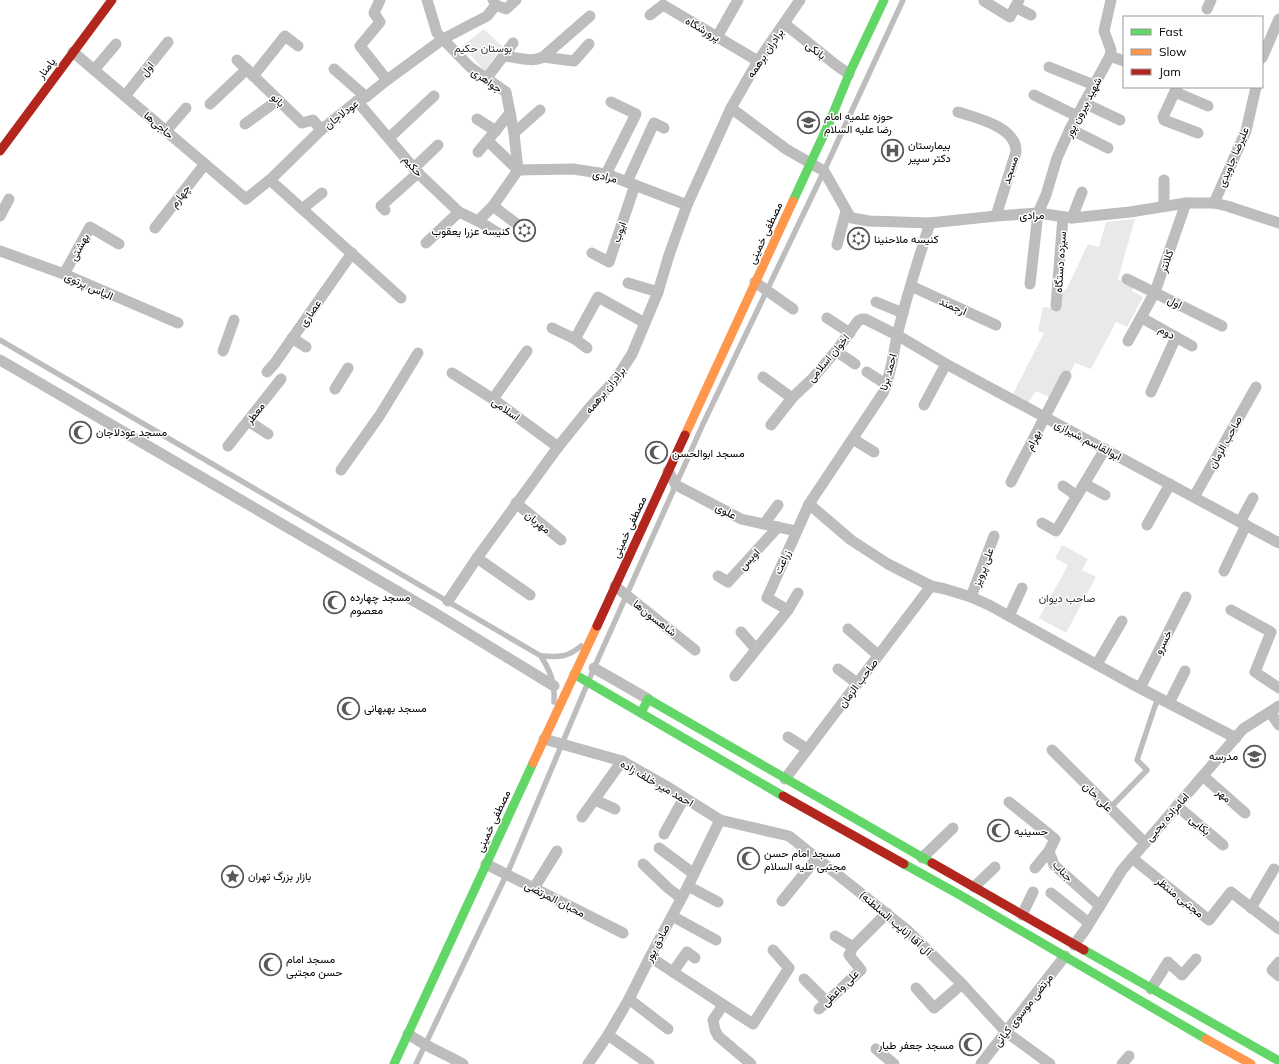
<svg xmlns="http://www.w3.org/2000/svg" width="1279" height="1064" font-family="Mulish,Vazirmatn,sans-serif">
<rect width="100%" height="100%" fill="#fff"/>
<g fill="#e9e9e9">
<polygon points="484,29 502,46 485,71 462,46"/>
<polygon points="1135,219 1118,279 1134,286 1132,291 1143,297 1127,327 1116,322 1091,369 1075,363 1069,375 1051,398 1036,391 1028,403 1013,394 1044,333 1038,331 1043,307 1058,309 1059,290 1066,290 1088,244 1099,247 1106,222"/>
<polygon points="1062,545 1088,559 1082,570 1096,577 1066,633 1039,618 1068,565 1055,558"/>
</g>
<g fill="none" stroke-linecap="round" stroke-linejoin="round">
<g stroke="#bdbdbd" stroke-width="5.5">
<path d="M 0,340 L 541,656 C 558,657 567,658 581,646"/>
<path d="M 541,656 C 551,673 555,682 554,702"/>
<polyline points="1110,808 1147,770 1137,760 1155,706 1159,698"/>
<polyline points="416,1064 511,865 594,668 703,424 824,171 903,0"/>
</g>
<g stroke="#bdbdbd" stroke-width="11">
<polyline points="380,0 374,13 380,22 360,46 387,80"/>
<polyline points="427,0 437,33 470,67 506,92 514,133 518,170"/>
<polyline points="493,0 496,5 506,9 516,0"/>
<polyline points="984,1 1010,17 1019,0"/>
<polyline points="1015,7 1031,15"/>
<polyline points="1207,9 1211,0"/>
<polyline points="650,15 663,5 758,61"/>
<polyline points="785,24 836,65 849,74"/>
<polyline points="717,37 738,0"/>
<polyline points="73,52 246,199 272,178 321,130 357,101 366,97 387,80 443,39 487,16 496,5"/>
<path d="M 504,56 C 516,57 531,63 543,57 L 590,16"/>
<polyline points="1110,56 1124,61"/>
<polyline points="543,57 574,61 589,44"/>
<polyline points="1262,58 1279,19"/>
<polyline points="237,60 302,123 313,120 321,130"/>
<polyline points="1049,67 1094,85"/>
<polyline points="334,69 366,97"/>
<polyline points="94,70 116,44"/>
<polyline points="253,76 285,36 298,46"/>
<polyline points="486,79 513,43"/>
<polyline points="1177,87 1163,117 1164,120 1198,133"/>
<polyline points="1175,92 1208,106"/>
<polyline points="1034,95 1077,116"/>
<polyline points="125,96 168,42"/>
<polyline points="357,101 418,173 459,212 478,221 498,233"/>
<polyline points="1084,103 1120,120"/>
<polyline points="210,104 247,69"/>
<polyline points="731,108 786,149 824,171 849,215 852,218 869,221 930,223 996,216 1038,213 1072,218 1130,212 1186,203 1214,203 1227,206 1279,223"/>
<path d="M 958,112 C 977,118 1017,127 1016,152 L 996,216"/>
<polyline points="477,119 496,131"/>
<polyline points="245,124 278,100"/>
<polyline points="1070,129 1108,148"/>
<polyline points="166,131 186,108"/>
<polyline points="514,133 540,110"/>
<polyline points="389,138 434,96"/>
<polyline points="488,141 518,170"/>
<polyline points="478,152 510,113"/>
<polyline points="414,168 438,145"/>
<polyline points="518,170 573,169 606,174 687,205"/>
<polyline points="606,174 636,114 611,102"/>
<polyline points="270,180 401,298"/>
<polyline points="627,182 654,123 664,128"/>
<polyline points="1214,203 1246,131 1256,87"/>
<polyline points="493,206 522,228"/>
<polyline points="1164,206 1164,180"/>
<polyline points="302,209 322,193"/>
<polyline points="385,210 381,206 418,173"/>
<polyline points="0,216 9,199"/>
<polyline points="1072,218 1082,192"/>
<polyline points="478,221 493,206 518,170"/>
<polyline points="155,228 205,164"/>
<polyline points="426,243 459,212"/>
<polyline points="837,245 846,211"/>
<polyline points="0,251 64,274 178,323"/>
<polyline points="592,253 609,262 635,185"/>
<polyline points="64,274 90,227 119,244"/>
<polyline points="1127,279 1222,326"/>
<polyline points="755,282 793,309"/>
<polyline points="628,283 658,292"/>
<polyline points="1030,284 1038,213 1046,195 1057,158 1070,129 1110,56 1111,50 1104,31 1111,0"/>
<polyline points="911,286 996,325"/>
<polyline points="876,302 903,313"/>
<polyline points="1056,306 1063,217"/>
<polyline points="827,318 850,333"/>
<polyline points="1142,318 1192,346"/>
<polyline points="552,328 575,339 598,297 645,323"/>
<polyline points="292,338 306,347"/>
<polyline points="575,339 587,348"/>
<polyline points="1128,341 1155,292 1186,203"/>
<polyline points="223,351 234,320"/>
<polyline points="836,351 855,364"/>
<polyline points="0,360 433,612 554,686"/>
<polyline points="267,372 275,363 352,253"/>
<polyline points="867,372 887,385"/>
<polyline points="452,373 493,399 558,447"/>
<polyline points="763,377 792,398"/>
<polyline points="335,389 348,368"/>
<polyline points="1151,392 1176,337"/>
<polyline points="493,399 527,351"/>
<polyline points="924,405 946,364"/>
<polyline points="248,421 268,434"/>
<polyline points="771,425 792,398 812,379 836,351 858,321 862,319 865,319 897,335 946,364 1279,543"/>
<polyline points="853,439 874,452"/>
<polyline points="228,446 281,379"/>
<polyline points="341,470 380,415 418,353"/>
<polyline points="668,471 676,485 741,519 796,531"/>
<polyline points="1011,482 1066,376"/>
<polyline points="1085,484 1105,495"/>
<polyline points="1063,486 1077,496"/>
<polyline points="1194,497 1256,387"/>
<polyline points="516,503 561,540"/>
<polyline points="809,504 851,540 888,564 931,586 945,589 971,597 989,605 1132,684 1236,738"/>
<polyline points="1240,522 1253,498"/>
<polyline points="1042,523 1056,531 1105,449"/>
<polyline points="764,524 778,505"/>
<polyline points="1147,525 1170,484"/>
<polyline points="477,558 530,595"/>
<polyline points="1224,571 1246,525"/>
<polyline points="718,576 728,582 778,527"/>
<polyline points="615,586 695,650"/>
<polyline points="971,597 994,536"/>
<polyline points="448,601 477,558 558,447 591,406 616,379 632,354 658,292 669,255 687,205 731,108 758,61 800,0"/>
<path d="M 788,610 L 767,598 L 809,504 L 883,393 C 891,375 893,355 897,336 C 906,298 918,260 930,223"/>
<polyline points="1231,610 1271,632 1255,672 1279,688"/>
<polyline points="1009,616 1022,588"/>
<polyline points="848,629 878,655"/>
<polyline points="741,632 756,649"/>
<polyline points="1097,664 1122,621"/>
<polyline points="594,668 648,699"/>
<polyline points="838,669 857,683"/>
<polyline points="735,676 788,610 798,593"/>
<polyline points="1140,688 1186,597"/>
<polyline points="1169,703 1185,671"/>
<polyline points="1270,712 1279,725"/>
<polyline points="788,737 807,749"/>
<polyline points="544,739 622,761 666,786 720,820 789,836 907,930 962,984 1006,1032 1050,1064"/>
<polyline points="1052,750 1145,843"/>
<polyline points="1203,776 1245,813"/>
<polyline points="785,779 931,586"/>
<polyline points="595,800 615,809"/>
<polyline points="1009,802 1055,839 1049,851 1054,865 1100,906"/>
<polyline points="1177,806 1223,845"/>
<polyline points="582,817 622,761"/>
<polyline points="664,834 684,798"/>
<polyline points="659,848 694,874"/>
<polyline points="922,858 953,828"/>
<polyline points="1132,858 1209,920 1231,892 1279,929"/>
<polyline points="486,864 623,933"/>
<polyline points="643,864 668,888 681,898"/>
<polyline points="1035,868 1049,851"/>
<polyline points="688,886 718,902"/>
<polyline points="974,887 995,867"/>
<polyline points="534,888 557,851"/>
<polyline points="1051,893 1089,923"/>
<polyline points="782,901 817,858"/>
<polyline points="1251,908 1274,869"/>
<polyline points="1022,915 1033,892"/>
<polyline points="672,916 716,940"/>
<polyline points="835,936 853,947"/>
<polyline points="1074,945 1085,930 1122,870 1243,729 1279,706"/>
<polyline points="650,957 753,1024 789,968 773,950"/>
<polyline points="1279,962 1272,970 1279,976"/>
<polyline points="673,972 687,952 695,958"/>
<polyline points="804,979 826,1001"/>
<polyline points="916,988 934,1008 962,984"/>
<polyline points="1151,989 1168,962 1182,975 1196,959"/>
<polyline points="629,999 668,1029"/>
<polyline points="723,1005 713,1020 715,1030 718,1036 751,1064"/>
<polyline points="819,1009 861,970 849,955 853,947 887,913"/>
<path d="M 408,1034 C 425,1046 445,1054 463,1064"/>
<polyline points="608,1035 649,1064"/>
<polyline points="876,1049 894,1064"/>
<polyline points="588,1064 608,1035 629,999 650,957 688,886 720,820"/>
<polyline points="981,1064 1065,956"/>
<polyline points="1122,1064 1129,1056"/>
</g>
<g stroke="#63d668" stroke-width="9">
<polyline points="793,201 830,121 849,74 884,0"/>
<polyline points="574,674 783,796"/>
<polyline points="641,713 648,699 932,863"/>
<polyline points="904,864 960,895 1206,1039"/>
<polyline points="1084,950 1279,1061"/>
<polyline points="394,1064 533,763"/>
</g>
<g stroke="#ff974d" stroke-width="9">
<polyline points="685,435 793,201"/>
<polyline points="533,763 597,626"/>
<polyline points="1206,1039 1251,1064"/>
</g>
<g stroke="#b3261e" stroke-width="9">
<polyline points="0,151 112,0"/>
<polyline points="597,626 685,435"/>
<polyline points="783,796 904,864"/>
<polyline points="932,863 1084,950"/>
</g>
</g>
<defs>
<symbol id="university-ring" viewBox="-11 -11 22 22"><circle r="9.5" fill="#fff" stroke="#595959" stroke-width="1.5"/><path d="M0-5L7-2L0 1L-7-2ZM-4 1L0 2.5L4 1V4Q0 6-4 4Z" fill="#595959"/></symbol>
<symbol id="hospital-ring" viewBox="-11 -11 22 22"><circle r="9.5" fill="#fff" stroke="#595959" stroke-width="1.5"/><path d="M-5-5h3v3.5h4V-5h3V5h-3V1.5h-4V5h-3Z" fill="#595959"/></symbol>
<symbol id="synagogue-ring" viewBox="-11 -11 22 22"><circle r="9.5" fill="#fff" stroke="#595959" stroke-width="1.5"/><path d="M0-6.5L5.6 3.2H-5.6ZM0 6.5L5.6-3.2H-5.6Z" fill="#595959"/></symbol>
<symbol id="mosque-ring" viewBox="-11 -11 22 22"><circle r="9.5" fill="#fff" stroke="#595959" stroke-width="1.5"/><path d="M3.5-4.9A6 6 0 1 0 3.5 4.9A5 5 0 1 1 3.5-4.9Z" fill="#595959"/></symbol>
<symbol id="school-ring" viewBox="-11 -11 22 22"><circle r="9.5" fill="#fff" stroke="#595959" stroke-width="1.5"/><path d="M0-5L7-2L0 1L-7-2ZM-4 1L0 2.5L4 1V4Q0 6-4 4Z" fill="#595959"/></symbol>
<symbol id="sight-ring" viewBox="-11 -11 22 22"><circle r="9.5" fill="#fff" stroke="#595959" stroke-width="1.5"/><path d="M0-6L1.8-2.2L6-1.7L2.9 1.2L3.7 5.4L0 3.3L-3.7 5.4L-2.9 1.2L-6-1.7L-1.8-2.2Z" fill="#595959"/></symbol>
</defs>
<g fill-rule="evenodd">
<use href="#university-ring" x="796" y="110" width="25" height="25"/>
<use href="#hospital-ring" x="880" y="138" width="25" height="25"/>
<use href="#synagogue-ring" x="512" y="218" width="25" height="25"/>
<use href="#synagogue-ring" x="846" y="226" width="25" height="25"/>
<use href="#mosque-ring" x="68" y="420" width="25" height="25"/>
<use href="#mosque-ring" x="644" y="440" width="25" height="25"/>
<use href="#mosque-ring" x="322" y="590" width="25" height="25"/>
<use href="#mosque-ring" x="336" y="696" width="25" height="25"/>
<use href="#school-ring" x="1242" y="744" width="25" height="25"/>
<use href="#mosque-ring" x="986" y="818" width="25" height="25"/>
<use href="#mosque-ring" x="736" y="846" width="25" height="25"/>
<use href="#sight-ring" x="220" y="864" width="25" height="25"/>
<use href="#mosque-ring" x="258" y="952" width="25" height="25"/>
<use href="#mosque-ring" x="958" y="1032" width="25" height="25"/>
</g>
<g text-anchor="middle" stroke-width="3" stroke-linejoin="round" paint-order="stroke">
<g font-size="11" fill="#000" stroke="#fff">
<text transform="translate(703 29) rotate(30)" y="4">پرورشگاه</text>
<text transform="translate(816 50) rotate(39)" y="4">بانکی</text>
<text transform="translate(765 53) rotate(-56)" y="4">برادران برهمه</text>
<text transform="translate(46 68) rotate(-53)" y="4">پامنار</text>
<text transform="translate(147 69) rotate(-52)" y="4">اول</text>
<text transform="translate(487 80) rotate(35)" y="4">جواهری</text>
<text transform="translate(278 100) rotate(44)" y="4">بانو</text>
<text transform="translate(1083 107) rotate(-62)" y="4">شهید بیرون پور</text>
<text transform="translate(341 114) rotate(-38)" y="4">عودلاجان</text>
<text transform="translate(159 125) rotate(41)" y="4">حاجی‌ها</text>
<text transform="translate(1233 157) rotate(-67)" y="4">علیرضا جاویدی</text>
<text transform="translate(413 166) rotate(49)" y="4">حکیم</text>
<text transform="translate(1010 170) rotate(-72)" y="4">مسجد</text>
<text transform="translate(605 176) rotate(14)" y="4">مرادی</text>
<text transform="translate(180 196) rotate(-52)" y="4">چهارم</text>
<text x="1032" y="219">مرادی</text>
<text transform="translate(619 232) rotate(-71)" y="4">ایوب</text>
<text transform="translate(765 233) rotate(-65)" y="4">مصطفی خمینی</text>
<text transform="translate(79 247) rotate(-61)" y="4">بهشتی</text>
<text transform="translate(1166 261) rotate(-71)" y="4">کلانتر</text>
<text transform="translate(1060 262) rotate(-86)" y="4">سیزده دستگاه</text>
<text transform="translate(89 286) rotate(24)" y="4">الیاس پرتوی</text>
<text transform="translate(1175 302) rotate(27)" y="4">اول</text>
<text transform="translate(953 306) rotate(24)" y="4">ارجمند</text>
<text transform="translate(310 313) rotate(-55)" y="4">عصاری</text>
<text transform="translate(1167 332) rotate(30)" y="4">دوم</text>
<text transform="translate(828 358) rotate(-50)" y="4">اخوان اسلامی</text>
<text transform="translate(888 372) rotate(-74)" y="4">احمد برنا</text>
<text transform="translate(605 390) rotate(-51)" y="4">برادران برهمه</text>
<text transform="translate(506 409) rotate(36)" y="4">اسلامی</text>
<text transform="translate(255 413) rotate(-52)" y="4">معطر</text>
<text transform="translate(1033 440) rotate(-63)" y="4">بهرام</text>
<text transform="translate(1088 440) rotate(28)" y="4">ابوالقاسم شیرازی</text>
<text transform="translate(1225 442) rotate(-61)" y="4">صاحب الزمان</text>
<text transform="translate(726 511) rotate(27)" y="4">علوی</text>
<text transform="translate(538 522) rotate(39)" y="4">مهربان</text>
<text transform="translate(629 527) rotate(-65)" y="4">مصطفی خمینی</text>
<text transform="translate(749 559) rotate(-47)" y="4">اویس</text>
<text transform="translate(782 562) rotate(-66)" y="4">زراعت</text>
<text transform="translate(983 567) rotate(-69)" y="4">علی پرویز</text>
<text transform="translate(655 618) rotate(38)" y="4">شاهسون‌ها</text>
<text transform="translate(1163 642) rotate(-63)" y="4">خسرو</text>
<text transform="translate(858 683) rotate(-53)" y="4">صاحب الزمان</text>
<text transform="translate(657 783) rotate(30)" y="4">احمد میر خلف زاده</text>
<text transform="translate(1224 795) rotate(41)" y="4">مهر</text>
<text transform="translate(1098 797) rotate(45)" y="4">علی خان</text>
<text transform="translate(1167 817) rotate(-49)" y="4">امامزاده یحیی</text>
<text transform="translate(493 821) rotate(-65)" y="4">مصطفی خمینی</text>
<text transform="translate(1200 825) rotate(41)" y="4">بکایی</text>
<text transform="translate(1063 871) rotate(47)" y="4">جناب</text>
<text transform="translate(1180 897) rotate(39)" y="4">مجتبی منتظر</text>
<text transform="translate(555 899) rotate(27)" y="4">محبان المرتضی</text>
<text transform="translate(896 923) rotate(41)" y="4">آل آقا (نایب السلطنه)</text>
<text transform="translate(657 943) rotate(-62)" y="4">صادق پور</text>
<text transform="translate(840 988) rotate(-44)" y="4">علی واعظی</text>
<text transform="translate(1023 1010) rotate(-52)" y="4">مرتضی موسوی کیانی</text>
</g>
<g font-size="11" fill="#2e2e2e" stroke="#fff">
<text x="483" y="52">بوستان حکیم</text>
<text x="1067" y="602">صاحب دیوان</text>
</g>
<g font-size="11" fill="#000" stroke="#fff" text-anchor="start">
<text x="824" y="120">حوزه علمیه امام<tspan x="824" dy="13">رضا علیه السلام</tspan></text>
<text x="908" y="149">بیمارستان<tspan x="908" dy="13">دکتر سپیر</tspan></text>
<text x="510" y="235" text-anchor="end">کنیسه عزرا یعقوب</text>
<text x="874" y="243">کنیسه ملاحنینا</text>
<text x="96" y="436">مسجد عودلاجان</text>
<text x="672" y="457">مسجد ابوالحسن</text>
<text x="350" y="601">مسجد چهارده<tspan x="350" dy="13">معصوم</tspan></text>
<text x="364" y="712">مسجد بهبهانی</text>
<text x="1238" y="760" text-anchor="end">مدرسه</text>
<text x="1014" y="835">حسینیه</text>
<text x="764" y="857">مسجد امام حسن<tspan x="764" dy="13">مجتبی علیه السلام</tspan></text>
<text x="248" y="880">بازار بزرگ تهران</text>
<text x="286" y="963">مسجد امام<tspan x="286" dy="13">حسن مجتبی</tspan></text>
<text x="954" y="1049" text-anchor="end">مسجد جعفر طیار</text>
</g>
</g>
<rect x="1123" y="16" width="140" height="72" fill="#ffffff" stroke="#999999"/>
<rect x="1131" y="29" width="20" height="6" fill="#63d668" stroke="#999999"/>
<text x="1159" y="36" font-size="12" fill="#000000">Fast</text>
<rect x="1131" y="49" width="20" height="6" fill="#ff974d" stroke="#999999"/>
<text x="1159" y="56" font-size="12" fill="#000000">Slow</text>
<rect x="1131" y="69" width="20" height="6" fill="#b3261e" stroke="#999999"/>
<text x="1159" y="76" font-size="12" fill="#000000">Jam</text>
</svg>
